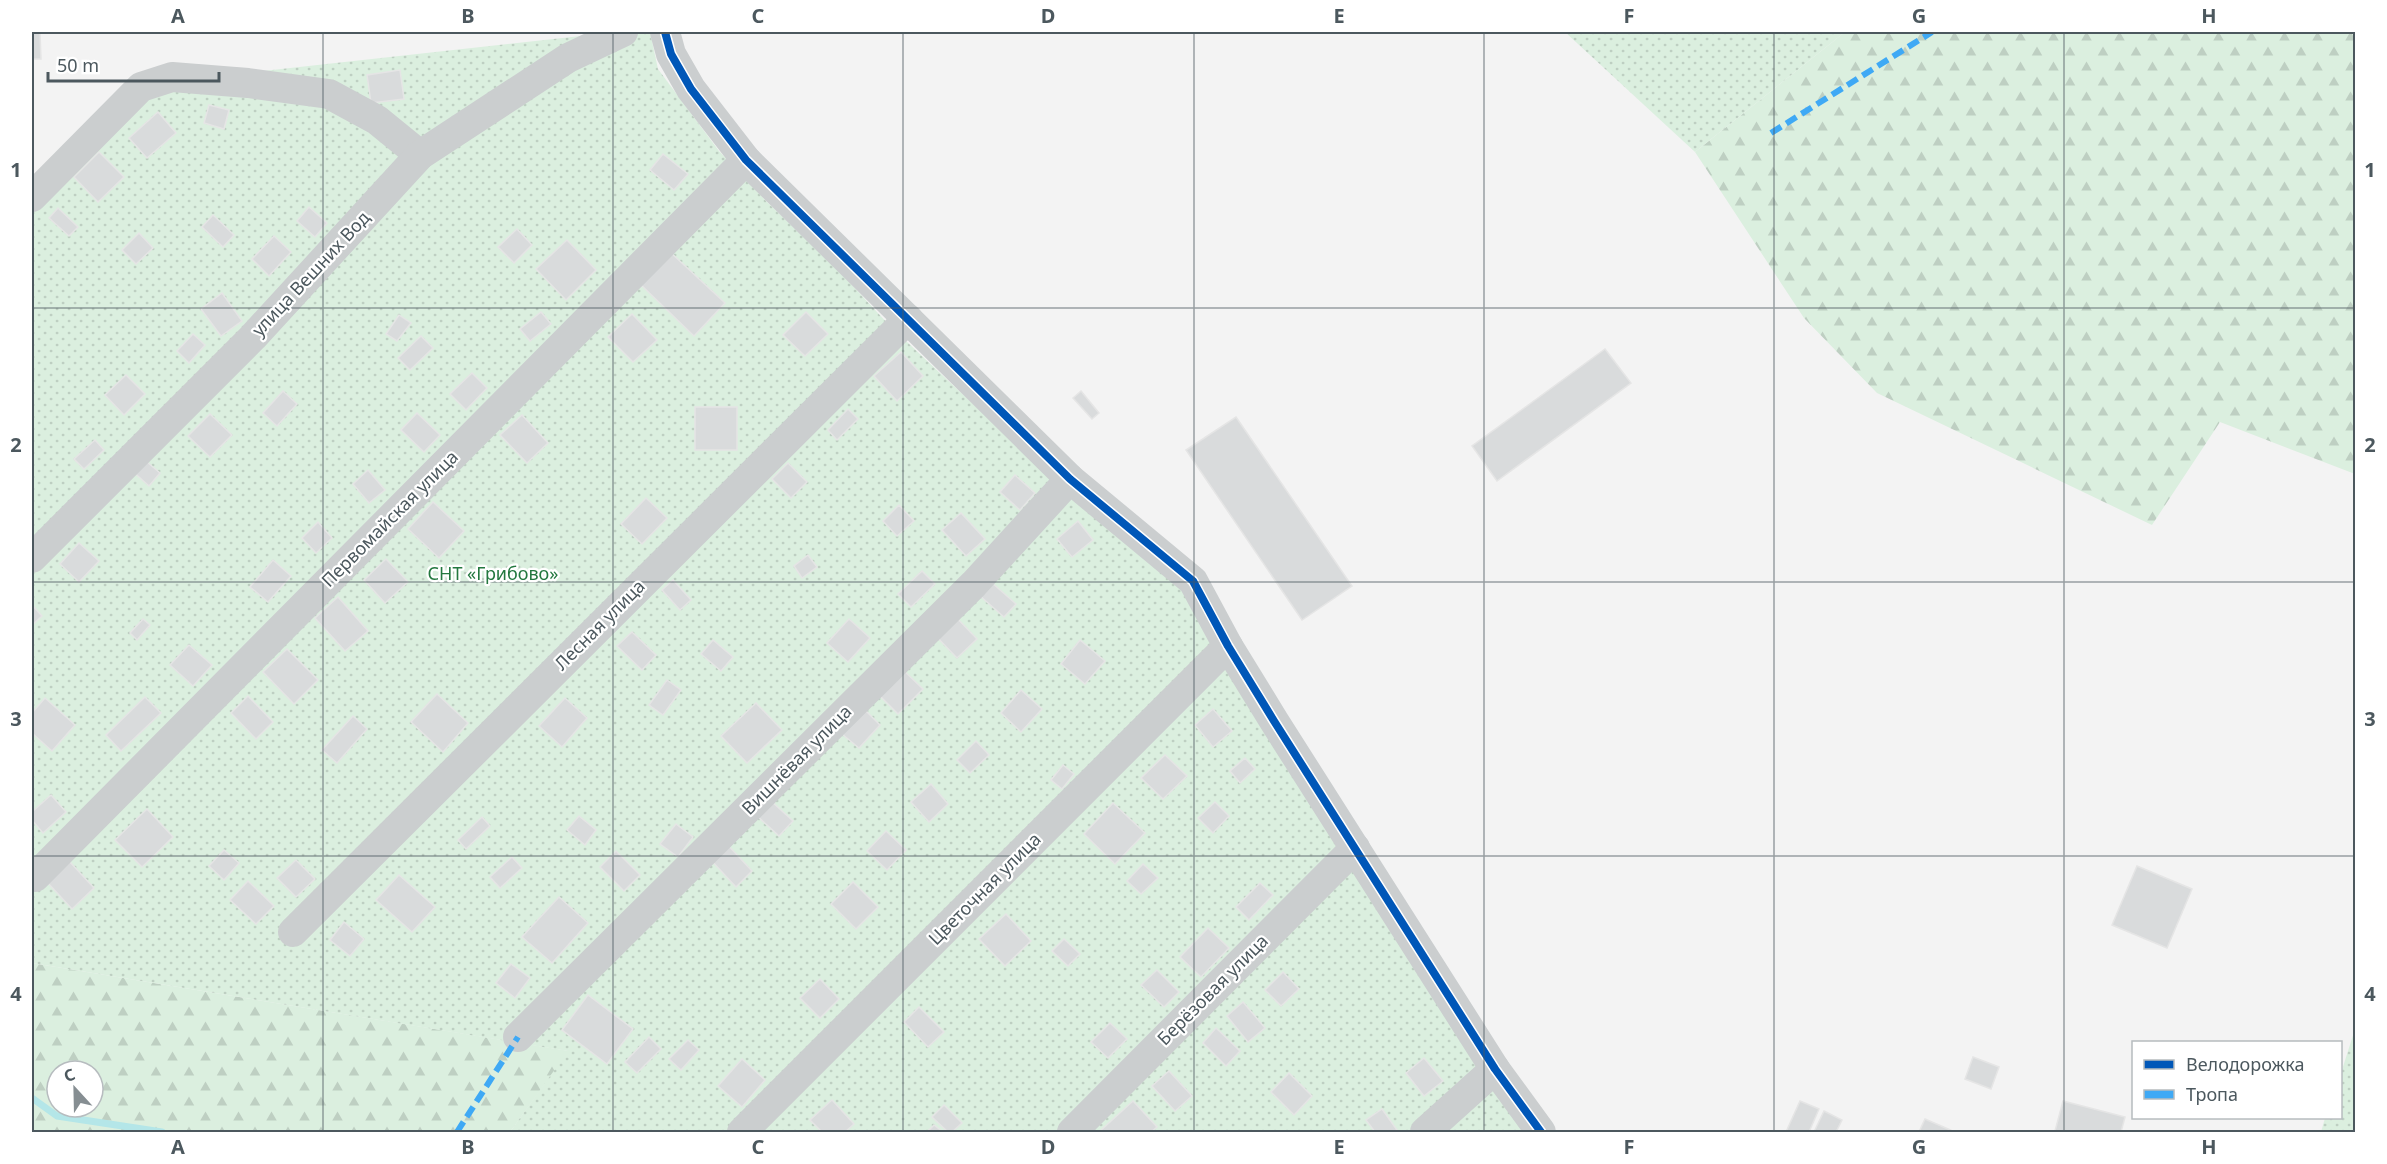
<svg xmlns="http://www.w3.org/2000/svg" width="2387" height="1164" font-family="'Noto Sans',sans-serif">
<defs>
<pattern id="forest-firs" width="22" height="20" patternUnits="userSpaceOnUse" patternTransform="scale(1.5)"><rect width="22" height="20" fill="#dbefdf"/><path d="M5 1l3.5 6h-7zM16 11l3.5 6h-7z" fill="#becfc2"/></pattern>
<pattern id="garden-dots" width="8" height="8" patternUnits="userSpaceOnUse" patternTransform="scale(1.5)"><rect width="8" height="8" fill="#dbefdf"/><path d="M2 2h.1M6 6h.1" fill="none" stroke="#becfc2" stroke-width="1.8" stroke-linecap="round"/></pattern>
</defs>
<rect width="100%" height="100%" fill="#f3f3f3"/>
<g fill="url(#forest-firs)" fill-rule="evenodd">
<polygon points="1845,32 2355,32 2355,474 2220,422 2152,525 1877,393 1804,318 1695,152"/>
<path d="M 32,963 L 569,1051 L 510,1132 L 32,1132 ZM 57,1071 L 93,1071 L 93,1107 L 57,1107 Z"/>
</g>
<g fill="url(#garden-dots)">
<polygon points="617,32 650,32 658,69 719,151 767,202 837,269 890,326 1072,497 1185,587 1524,1132 510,1132 568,1051 32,963 32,190 136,85"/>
<polygon points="1565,32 1845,32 1695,152"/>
<polygon points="2355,1029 2355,1132 2321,1132 2325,1118 2340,1118 2341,1073"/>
</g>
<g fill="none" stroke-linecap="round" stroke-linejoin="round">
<polyline stroke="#b4e6e8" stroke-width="7" points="32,1098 57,1116 162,1132"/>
</g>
<g fill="#d9dbdc" stroke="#e5e5e5" stroke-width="1.5">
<polygon points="32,32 40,32 41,59 32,59"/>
<polygon points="400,70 404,99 371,103 367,75"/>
<polygon points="209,105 229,110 224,129 204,123"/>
<polygon points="158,112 176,133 147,158 129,138"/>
<polygon points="99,152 124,177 98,202 74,177"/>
<polygon points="663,154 688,174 674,190 650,170"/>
<polygon points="309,207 327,223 315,237 297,221"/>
<polygon points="58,208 78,227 69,236 49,218"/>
<polygon points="213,215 234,235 223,247 202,227"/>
<polygon points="517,229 532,245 514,263 498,247"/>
<polygon points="139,233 153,248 136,264 122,250"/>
<polygon points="274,236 291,252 269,276 252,259"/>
<polygon points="567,240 596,270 566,300 536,269"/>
<polygon points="669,251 725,303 694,336 639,283"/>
<polygon points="222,293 242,321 221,336 201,309"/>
<polygon points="541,312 551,324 530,341 520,329"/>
<polygon points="806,312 828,334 805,356 783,335"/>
<polygon points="632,314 657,340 633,362 608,337"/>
<polygon points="399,315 411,323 397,341 386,334"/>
<polygon points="193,334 205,345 189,363 177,351"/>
<polygon points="421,336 433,348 410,370 398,358"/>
<polygon points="1605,349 1631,383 1497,481 1472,446"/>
<polygon points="901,352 923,376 897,401 874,376"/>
<polygon points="472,373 487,388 466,410 450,394"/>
<polygon points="126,375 145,394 124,415 105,395"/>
<polygon points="283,391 297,404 277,426 263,413"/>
<polygon points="1081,391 1099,413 1092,419 1073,398"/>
<rect x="695" y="407" width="42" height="43"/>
<polygon points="848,409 858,419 837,440 828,430"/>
<polygon points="417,413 440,435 424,452 401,430"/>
<polygon points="210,414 232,435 210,457 188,436"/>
<polygon points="522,415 548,443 527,463 500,435"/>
<polygon points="1236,417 1352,586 1302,620 1186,450"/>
<polygon points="95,440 104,450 84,469 74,459"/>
<polygon points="140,456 160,473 149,486 129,468"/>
<polygon points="788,463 807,482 791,498 772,479"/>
<polygon points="368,470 385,490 369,503 353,484"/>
<polygon points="1015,475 1035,493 1020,510 1000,492"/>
<polygon points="646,498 667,518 642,544 621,524"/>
<polygon points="433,502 464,531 439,558 408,529"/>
<polygon points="899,505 914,521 897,536 883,521"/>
<polygon points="961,513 985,539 966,556 942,530"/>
<polygon points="1078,521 1093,540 1072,557 1057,539"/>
<polygon points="318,522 332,538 316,553 302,538"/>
<polygon points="79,543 99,561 79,582 60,564"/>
<polygon points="808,555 817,567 802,578 794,566"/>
<polygon points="386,559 408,582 385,603 364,580"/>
<polygon points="273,560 291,576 268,602 250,587"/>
<polygon points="922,571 935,584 911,607 898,594"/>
<polygon points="673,580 691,600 680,610 662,590"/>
<polygon points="991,582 1016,604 1004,617 979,595"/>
<polygon points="338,597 368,631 345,651 315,618"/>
<polygon points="32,605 42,616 32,625"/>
<polygon points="953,614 977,639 957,658 933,633"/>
<polygon points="143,619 150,625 137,640 130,633"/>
<polygon points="849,619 870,638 848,662 827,643"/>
<polygon points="632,632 656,655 642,670 617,646"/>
<polygon points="713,640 733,657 721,671 701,654"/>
<polygon points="1080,640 1105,661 1085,684 1061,664"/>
<polygon points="189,645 212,665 193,686 170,665"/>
<polygon points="287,649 318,680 294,704 263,672"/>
<polygon points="901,668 923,689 898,714 877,693"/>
<polygon points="667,680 681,690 663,715 649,705"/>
<polygon points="1021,690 1042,709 1021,732 1001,713"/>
<polygon points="437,694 468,723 443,752 411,722"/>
<polygon points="248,696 273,722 256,739 231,713"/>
<polygon points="145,697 161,713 121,751 106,735"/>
<polygon points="45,698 75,725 52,751 32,733 32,713"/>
<polygon points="565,698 587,718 562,747 539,726"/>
<polygon points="756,703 782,730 747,763 721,736"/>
<polygon points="1213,709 1232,731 1213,747 1195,725"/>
<polygon points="865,710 880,725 859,748 842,734"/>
<polygon points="353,716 367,729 337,763 322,750"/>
<polygon points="976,741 989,755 970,773 957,760"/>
<polygon points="1165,755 1187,776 1163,799 1141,778"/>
<polygon points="1245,758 1255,769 1240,783 1230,771"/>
<polygon points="1063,765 1074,774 1062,789 1051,780"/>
<polygon points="931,784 948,804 929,822 911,802"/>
<polygon points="51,795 66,812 43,833 32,820 32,812"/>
<polygon points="771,801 793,821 779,836 757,816"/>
<polygon points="1215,802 1229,816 1213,833 1198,818"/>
<polygon points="1113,803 1145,833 1115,864 1084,834"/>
<polygon points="147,809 173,837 142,867 115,840"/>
<polygon points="579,816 596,830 585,845 567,830"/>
<polygon points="482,817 490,826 466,849 458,840"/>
<polygon points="676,824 693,837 678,857 660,844"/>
<polygon points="886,831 906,850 887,870 867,851"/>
<polygon points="725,842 752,871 736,887 709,858"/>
<polygon points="224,850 239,863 224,880 209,866"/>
<polygon points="616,851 640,875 624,891 600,867"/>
<polygon points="512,857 522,868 500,888 490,877"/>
<polygon points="296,860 315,879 296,897 277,878"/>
<polygon points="69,861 94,888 72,909 47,882"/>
<polygon points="1143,864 1158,878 1141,894 1127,881"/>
<polygon points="2137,866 2192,889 2167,948 2112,925"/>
<polygon points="399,875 435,907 412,932 376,900"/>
<polygon points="248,881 274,906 256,924 230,900"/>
<polygon points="853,882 878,907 856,929 831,904"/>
<polygon points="1260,883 1273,895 1249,920 1236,907"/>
<polygon points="559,897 588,923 552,963 522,937"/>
<polygon points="1006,914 1031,941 1005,966 979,939"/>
<polygon points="344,922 364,939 350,956 330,940"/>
<polygon points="1208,928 1229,948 1201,977 1180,957"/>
<polygon points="1064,939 1080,954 1068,966 1052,951"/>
<polygon points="511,964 530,978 515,998 496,983"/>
<polygon points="1157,970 1179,992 1164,1007 1141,985"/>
<polygon points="1283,972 1299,989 1281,1006 1265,990"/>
<polygon points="820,979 839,999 820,1018 800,998"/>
<polygon points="588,995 633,1029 607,1064 562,1030"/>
<polygon points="1243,1002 1265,1028 1248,1042 1227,1016"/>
<polygon points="919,1007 944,1032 928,1047 904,1022"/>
<polygon points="1110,1023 1127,1039 1108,1058 1091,1042"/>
<polygon points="1216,1028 1240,1051 1226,1066 1203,1043"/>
<polygon points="649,1037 661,1049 637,1073 625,1062"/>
<polygon points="688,1040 699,1050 681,1070 669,1059"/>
<polygon points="1973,1057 1999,1067 1991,1089 1965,1079"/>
<polygon points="1424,1058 1443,1081 1424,1096 1406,1073"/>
<polygon points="742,1059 765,1080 742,1107 718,1086"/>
<polygon points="1169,1071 1192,1096 1175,1111 1152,1086"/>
<polygon points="1289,1073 1312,1096 1294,1115 1271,1092"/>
<polygon points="832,1100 854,1124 845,1132 822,1132 810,1120"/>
<polygon points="1133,1101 1157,1127 1151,1132 1099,1132"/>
<polygon points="1800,1101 1819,1109 1809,1132 1786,1132"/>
<polygon points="2063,1101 2125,1117 2121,1132 2055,1131"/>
<polygon points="944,1105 962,1123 952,1132 948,1132 932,1117"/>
<polygon points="1382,1109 1397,1130 1393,1132 1375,1132 1366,1120"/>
<polygon points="1824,1111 1842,1120 1836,1132 1814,1132"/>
<polygon points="1925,1119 1955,1132 1919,1132"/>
<polygon points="934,1125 943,1132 927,1132"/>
</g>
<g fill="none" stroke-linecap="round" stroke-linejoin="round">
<g stroke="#cbcecf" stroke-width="30">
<polyline points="665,32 671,54 691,89 746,160 1070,479 1193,581 1228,646 1274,721 1495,1069 1541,1132"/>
<polyline points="32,197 141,87 172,77 248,83 329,94 377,120 420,155"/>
<polyline points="32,558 253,337 420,155 568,58 623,32"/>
<polyline points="35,877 746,160"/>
<polyline points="293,932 908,319"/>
<polyline points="518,1037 974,584 1070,479"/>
<polyline points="742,1132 1228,646"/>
<polyline points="1072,1132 1355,848"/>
<polyline points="1425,1132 1495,1069"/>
</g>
<g stroke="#3fa9f5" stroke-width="6" stroke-dasharray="12 6" stroke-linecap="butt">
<polyline points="1771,133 1932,32"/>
<polyline points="457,1132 518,1037"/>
</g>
<defs>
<polyline id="cycleway" points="665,32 671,54 691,89 746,160 1070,479 1193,581 1228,646 1274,721 1495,1069 1541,1132"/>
</defs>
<use href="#cycleway" stroke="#fff" stroke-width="11"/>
<use href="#cycleway" stroke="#0057b8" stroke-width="8"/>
</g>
<path fill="none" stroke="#4c585e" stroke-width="1.5" stroke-opacity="0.55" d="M 323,32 L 323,1132M 613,32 L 613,1132M 903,32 L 903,1132M 1194,32 L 1194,1132M 1484,32 L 1484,1132M 1774,32 L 1774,1132M 2064,32 L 2064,1132M 32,308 L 2356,308M 32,582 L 2356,582M 32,856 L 2356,856"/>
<g text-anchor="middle" stroke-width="4.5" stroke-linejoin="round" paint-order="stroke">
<g font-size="18" fill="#4c585e" stroke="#fff">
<text transform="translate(311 274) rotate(-47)" y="6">улица Вешних Вод</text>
<text transform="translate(390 519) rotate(-45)" y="6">Первомайская улица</text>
<text transform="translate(600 625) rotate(-45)" y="6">Лесная улица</text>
<text transform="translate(797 760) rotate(-45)" y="6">Вишнёвая улица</text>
<text transform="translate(985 889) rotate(-45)" y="6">Цветочная улица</text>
<text transform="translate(1213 990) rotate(-45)" y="6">Берёзовая улица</text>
</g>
<g font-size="18" fill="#23783f" stroke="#fff">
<text x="493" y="580">СНТ «Грибово»</text>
</g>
</g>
<rect width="2387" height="1164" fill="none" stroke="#ffffff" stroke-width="66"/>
<rect x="2132" y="1041" width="210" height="78" fill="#ffffff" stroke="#b7bcbf" stroke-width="1.5"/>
<rect x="2144" y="1060" width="30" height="9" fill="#0057b8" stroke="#b7bcbf" stroke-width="1.5"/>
<text x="2186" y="1071" font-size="18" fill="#4c585e">Велодорожка</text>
<rect x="2144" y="1090" width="30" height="9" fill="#3fa9f5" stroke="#b7bcbf" stroke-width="1.5"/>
<text x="2186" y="1101" font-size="18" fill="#4c585e">Тропа</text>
<g transform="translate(75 1089) rotate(338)"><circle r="28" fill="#ffffff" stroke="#b7bcbf" stroke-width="1.5"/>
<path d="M0-4.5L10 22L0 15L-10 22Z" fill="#868e92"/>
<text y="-9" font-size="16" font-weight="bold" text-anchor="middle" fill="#4c585e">С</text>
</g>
<path d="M48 72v9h171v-9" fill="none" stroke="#4c585e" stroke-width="3"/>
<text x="57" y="72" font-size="18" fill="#4c585e" stroke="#ffffff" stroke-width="4.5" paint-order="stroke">50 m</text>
<rect x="33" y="33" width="2321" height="1098" fill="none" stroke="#4c585e" stroke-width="2"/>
<g font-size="20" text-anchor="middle" font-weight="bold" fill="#4c585e">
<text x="178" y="23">A</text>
<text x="468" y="23">B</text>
<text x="758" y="23">C</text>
<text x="1048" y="23">D</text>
<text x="1339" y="23">E</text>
<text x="1629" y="23">F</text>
<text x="1919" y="23">G</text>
<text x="2209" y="23">H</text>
<text x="16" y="177">1</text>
<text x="2370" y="177">1</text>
<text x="16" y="452">2</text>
<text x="2370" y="452">2</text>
<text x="16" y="726">3</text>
<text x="2370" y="726">3</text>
<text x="16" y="1001">4</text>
<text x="2370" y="1001">4</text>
<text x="178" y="1154">A</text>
<text x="468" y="1154">B</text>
<text x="758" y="1154">C</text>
<text x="1048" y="1154">D</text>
<text x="1339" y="1154">E</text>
<text x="1629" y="1154">F</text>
<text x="1919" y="1154">G</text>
<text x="2209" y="1154">H</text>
</g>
</svg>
